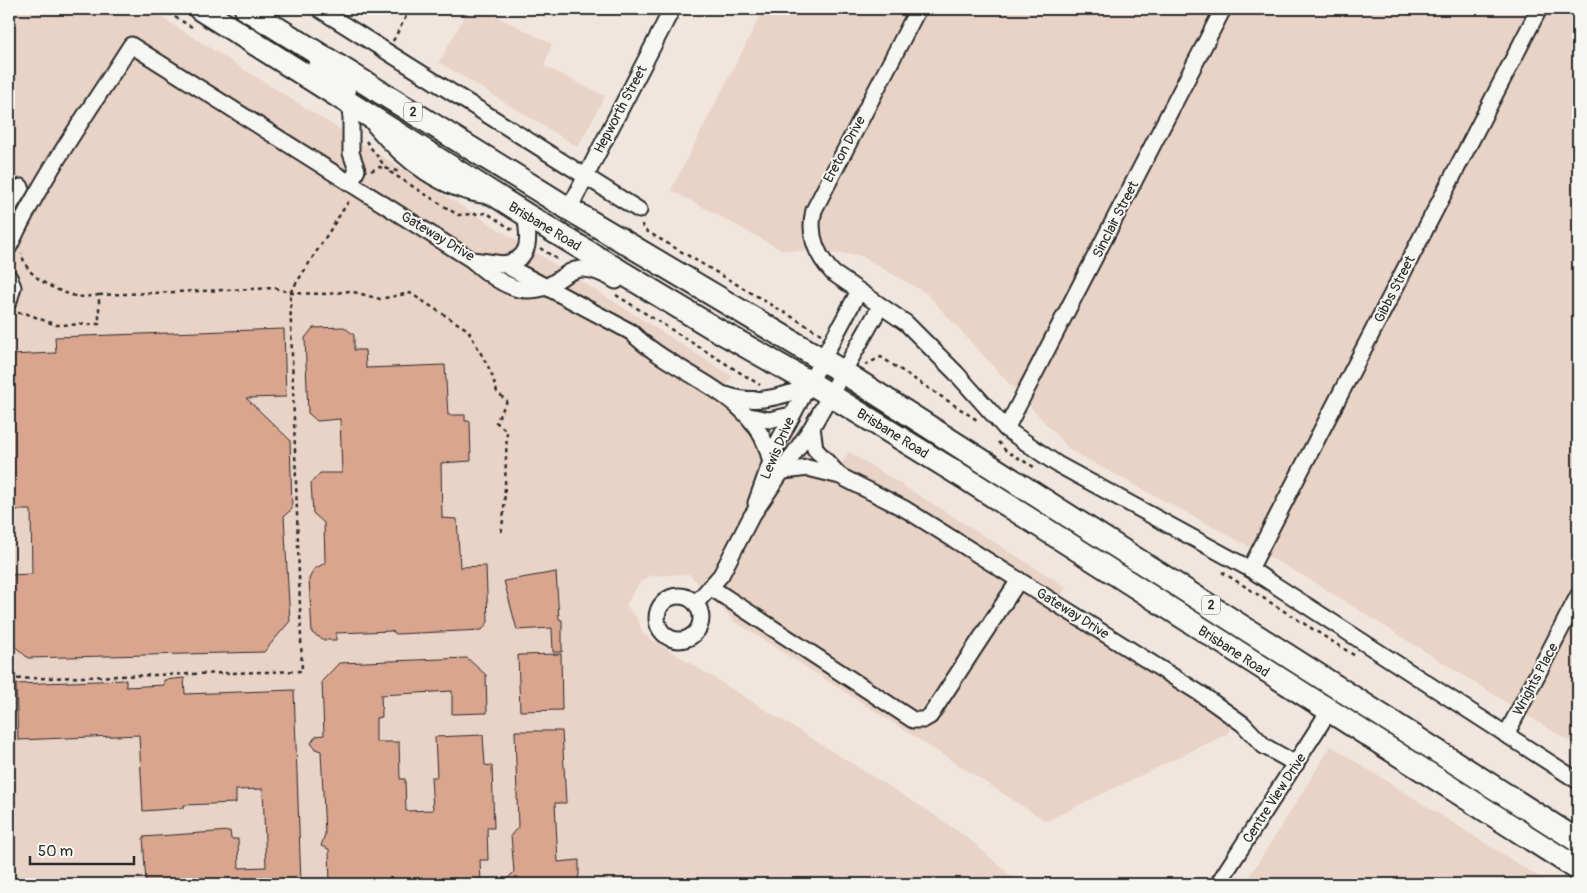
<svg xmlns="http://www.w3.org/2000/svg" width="1587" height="893" font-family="Pangolin,sans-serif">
<rect width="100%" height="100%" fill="#f0e6de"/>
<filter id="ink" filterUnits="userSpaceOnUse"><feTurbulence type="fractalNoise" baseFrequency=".02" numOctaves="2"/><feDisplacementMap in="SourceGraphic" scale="10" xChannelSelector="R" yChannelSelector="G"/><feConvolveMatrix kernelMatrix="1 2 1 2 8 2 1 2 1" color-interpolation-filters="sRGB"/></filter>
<g filter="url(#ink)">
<g fill="#e9d2c6">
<polygon points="9,9 148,9 732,376 726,387 841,465 849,452 1066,587 1061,596 1242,711 1227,734 1046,821 734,621 689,574 650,576 640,582 626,605 638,620 643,634 930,812 969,839 1020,884 9,884"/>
<polygon points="469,9 482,9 552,44 544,66 605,96 578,147 439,62"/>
<polygon points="764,9 1578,9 1578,747 1304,576 1070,450 926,293 859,255 782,250 671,190"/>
<polygon points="1331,746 1550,884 1245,884"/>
</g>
<g fill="#daa58f" stroke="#2b2b2b">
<polygon points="344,327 354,335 354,350 365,350 366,368 445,365 448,415 465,415 465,421 470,421 471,461 441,463 442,518 457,519 460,567 486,566 488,622 482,630 396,634 392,631 336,633 336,640 324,640 312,633 309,579 314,569 325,563 324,523 313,513 311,483 320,473 342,473 340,419 317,421 308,413 305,338 313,328"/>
<polygon points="284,329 286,397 246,398 290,440 292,509 284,516 290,621 264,652 28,658 9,641 9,575 32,574 31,510 9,510 9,355 56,353 55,337"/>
<polygon points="556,572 559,619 562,620 562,652 553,652 552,628 517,630 504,581"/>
<polygon points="561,654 562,710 520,711 518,655"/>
<polygon points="467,658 486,675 487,713 452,714 452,691 381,695 382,717 376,718 376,742 399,742 400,779 405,779 406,811 433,810 431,777 437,777 435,737 483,735 485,765 492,766 494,828 487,828 488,860 480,860 481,884 330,884 329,849 321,846 325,834 321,751 315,749 311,743 316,736 324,735 322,681 339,663"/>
<polygon points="184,678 185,694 294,690 301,884 146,884 143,837 230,831 231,839 238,839 239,868 266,867 263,789 236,790 236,803 184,805 184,808 143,811 139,735 18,740 16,684 126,680 126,687 164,685 164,680"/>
<polygon points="515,731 562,731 566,803 555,803 558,862 579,860 579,875 576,884 502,884 514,872 511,835 518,827"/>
</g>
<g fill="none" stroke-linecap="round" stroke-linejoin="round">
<defs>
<g id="minor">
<polyline points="319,9 639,210"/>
<path d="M 918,9 L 814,210 C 808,234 816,255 833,273 L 906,323 L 956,373 L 1006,429 L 1057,464 L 1250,569 L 1578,781"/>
<polyline points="316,65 343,83 347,88 351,118 351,153 357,170 351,182"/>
<path d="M 375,126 C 404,161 443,191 489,196"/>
<polyline points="9,207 21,187"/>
<polyline points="569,209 672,9"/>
<path d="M 9,247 C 42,176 89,111 131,45 L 472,260 L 503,264 L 631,332 C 674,376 756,392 770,459"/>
<path d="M 473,261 C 487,273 508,290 527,290 C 567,291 563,249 616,281"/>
<path d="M 503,264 C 533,260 529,237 525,214"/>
<polyline points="9,277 13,287 9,301"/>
<path d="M 726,395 C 753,405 780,397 806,388"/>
<polyline points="749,416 769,420 791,415"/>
<polyline points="812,427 815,449 839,475"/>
<polyline points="1006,429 1223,9"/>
<polyline points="784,471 808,468 840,476 905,509 1201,694 1243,724 1264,746 1296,764"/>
<polyline points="756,503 778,442 859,291"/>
<polyline points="1250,569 1539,9"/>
<polyline points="710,587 913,720 923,720 930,716 1019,580"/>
<circle cx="679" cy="618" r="22"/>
<polyline points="696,603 721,575 751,517 812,427 880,307"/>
<polyline points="1506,735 1578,596"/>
<polyline points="1218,884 1329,711"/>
</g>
<g id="highway">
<polyline points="200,9 525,214 712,327 809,382 965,478 1578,869"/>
<polyline points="246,9 569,209 843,372 1578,841"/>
</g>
</defs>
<use href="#minor" stroke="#2b2b2b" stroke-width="19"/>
<use href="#highway" stroke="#2b2b2b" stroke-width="26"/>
<g stroke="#2b2b2b" stroke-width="2.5" stroke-dasharray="4 4" stroke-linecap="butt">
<polyline points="161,9 192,27"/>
<polyline points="393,41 410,9"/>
<polyline points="366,141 386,168"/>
<polyline points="371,171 379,167 401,172"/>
<polyline points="390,172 458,215 487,213 514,231"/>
<polyline points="642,224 643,229 821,334"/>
<polyline points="540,248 560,261"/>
<polyline points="99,295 276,288 290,293 328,294 350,291 380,299 410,293 468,330 491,372 497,392 507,401 496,422 507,431 504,512 501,535"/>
<polyline points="616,295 760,385"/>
<path d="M 18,313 L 25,313 L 56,325 L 99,324 L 99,295 C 92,296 81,298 75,296 C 54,290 24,276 22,253"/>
<polyline points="865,365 881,357 977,420"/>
<polyline points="998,442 1006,451 1034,467"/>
<polyline points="1222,572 1357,657"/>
<polyline points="9,679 302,671 290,293 350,199"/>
</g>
<use href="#minor" stroke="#f6f6f2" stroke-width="15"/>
<use href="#highway" stroke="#f6f6f2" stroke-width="22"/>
</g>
</g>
<g text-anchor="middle" stroke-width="4" stroke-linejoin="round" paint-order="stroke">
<g fill="#f6f6f2" stroke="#686867" stroke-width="1">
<rect x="404" y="102.5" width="18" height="19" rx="4"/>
<rect x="1202" y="595.5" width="18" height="19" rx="4"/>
</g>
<g font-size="12" font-weight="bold" fill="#2b2b2b">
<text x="413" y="116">2</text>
<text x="1211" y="609">2</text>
</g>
<g font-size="14" fill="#2b2b2b" stroke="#f6f6f2">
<text transform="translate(620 109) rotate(-62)" y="5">Hepworth Street</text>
<text transform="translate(844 149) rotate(-62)" y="5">Ereton Drive</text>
<text transform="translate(1115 219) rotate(-63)" y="5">Sinclair Street</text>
<text transform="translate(545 226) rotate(31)" y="5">Brisbane Road</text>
<text transform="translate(438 236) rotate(31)" y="5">Gateway Drive</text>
<text transform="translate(1394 289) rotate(-63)" y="5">Gibbs Street</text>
<text transform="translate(893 433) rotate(32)" y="5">Brisbane Road</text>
<text transform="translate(777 448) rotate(-67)" y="5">Lewis Drive</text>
<text transform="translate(1073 613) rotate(32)" y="5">Gateway Drive</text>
<text transform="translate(1234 651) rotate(33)" y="5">Brisbane Road</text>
<text transform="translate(1535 679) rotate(-62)" y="5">Wrights Place</text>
<text transform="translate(1274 798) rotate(-57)" y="5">Centre View Drive</text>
</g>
</g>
<rect width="1587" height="893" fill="none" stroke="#f6f6f2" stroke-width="30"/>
<rect x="15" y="15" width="1557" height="863" fill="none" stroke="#2b2b2b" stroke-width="2" filter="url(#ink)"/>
<path d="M30 856v8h104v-8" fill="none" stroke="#2b2b2b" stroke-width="2.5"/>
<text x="38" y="856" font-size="15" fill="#2b2b2b" stroke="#f6f6f2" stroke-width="4" paint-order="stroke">50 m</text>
</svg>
